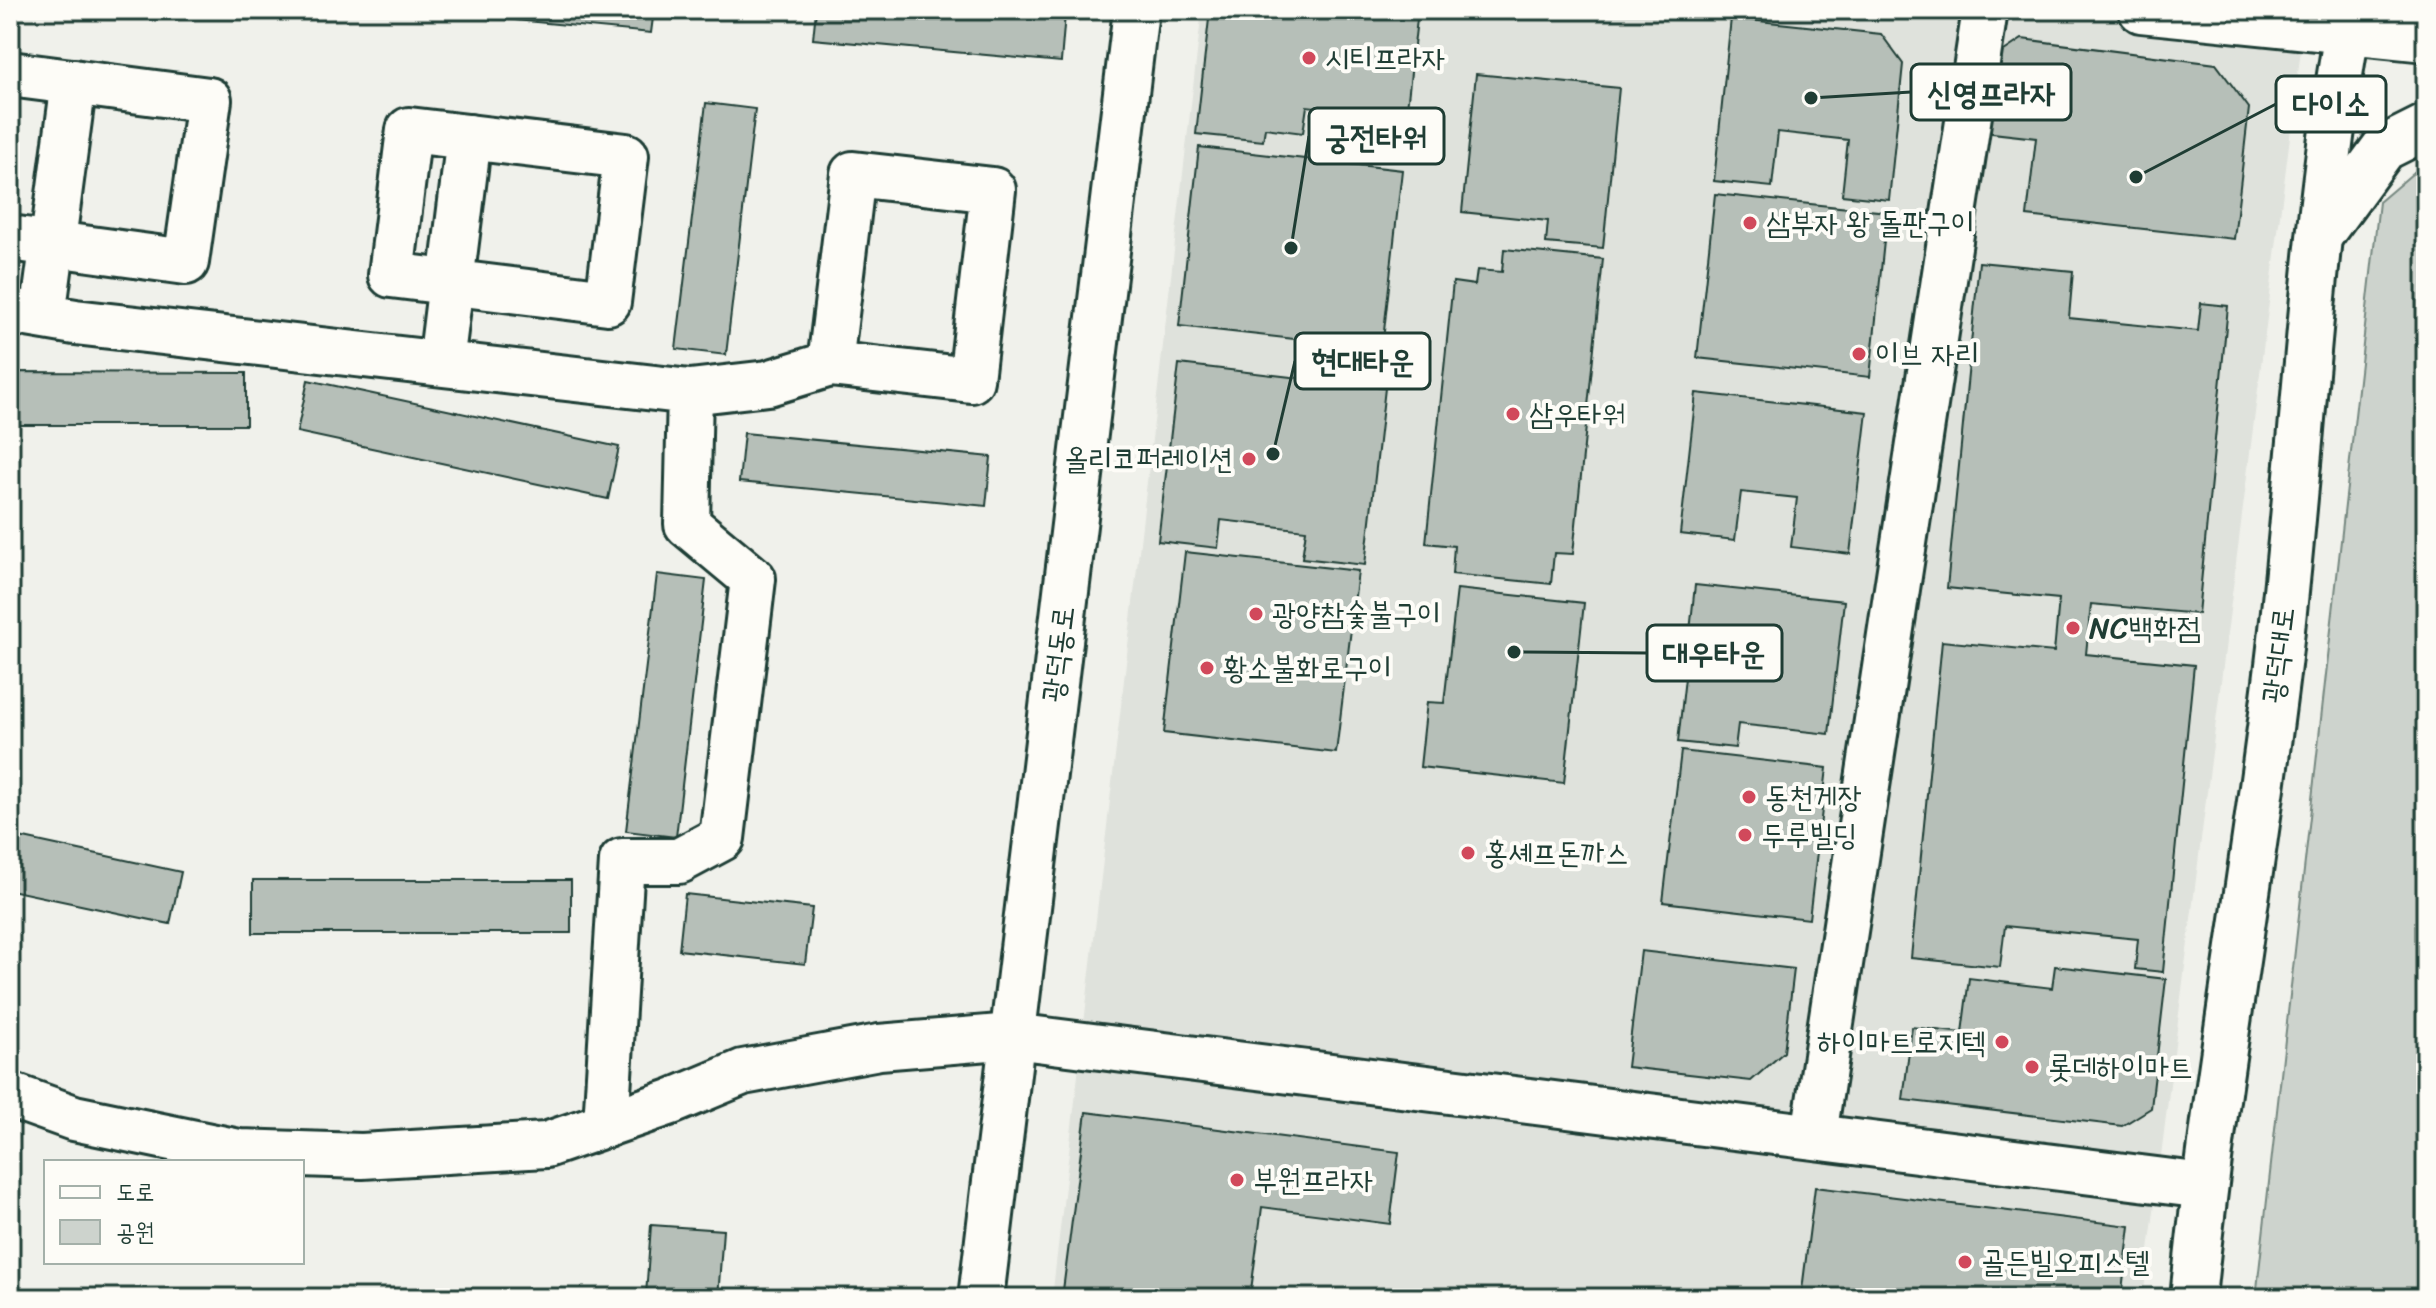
<svg xmlns="http://www.w3.org/2000/svg" width="2436" height="1308" font-family="Sriracha,'Poor Story',sans-serif">
<rect width="100%" height="100%" fill="#f0f1eb"/>
<filter id="ink" filterUnits="userSpaceOnUse"><feTurbulence type="fractalNoise" baseFrequency=".0125" numOctaves="2"/><feDisplacementMap in="SourceGraphic" scale="16" xChannelSelector="R" yChannelSelector="G"/><feConvolveMatrix kernelMatrix="1 2 1 2 8 2 1 2 1" color-interpolation-filters="sRGB"/></filter>
<g filter="url(#ink)">
<polygon fill="#dfe2dc" points="1202,10 2306,10 2143,1298 1052,1298"/>
<polygon fill="#cdd3cd" stroke="#768880" stroke-width="2" points="2426,162 2426,1298 2256,1298 2379,202"/>
<g fill="#b6bfb8" stroke="#1f3d34" stroke-width="2">
<polygon points="410,10 654,10 651,33"/>
<polygon points="816,10 1029,10 1065,14 1061,62 813,39"/>
<polygon points="1210,10 1418,10 1406,117 1307,106 1303,133 1265,128 1263,141 1196,134"/>
<polygon points="1731,18 1881,34 1903,64 1889,200 1842,195 1848,140 1778,132 1772,187 1714,181"/>
<polygon points="2022,39 2216,64 2249,108 2234,239 2027,216 2036,138 1984,132 1992,59"/>
<polygon points="1476,74 1619,88 1603,248 1546,243 1548,221 1462,212"/>
<polygon points="706,103 755,109 726,355 676,349"/>
<polygon points="1199,147 1402,170 1382,349 1179,326"/>
<polygon points="1715,194 1887,212 1870,377 1697,358"/>
<polygon points="1504,249 1603,259 1573,554 1554,553 1551,584 1452,574 1454,546 1426,543 1453,282 1475,285 1477,270 1502,272"/>
<polygon points="1979,262 2073,271 2069,318 2198,331 2201,303 2228,306 2198,614 2091,604 2086,654 2194,665 2163,972 2135,969 2138,939 2005,926 2000,967 1911,958 1942,641 2054,652 2059,599 1947,588"/>
<polygon points="1179,364 1385,388 1365,565 1302,558 1306,530 1221,520 1218,548 1158,541"/>
<polygon points="10,372 246,373 246,425 10,425"/>
<polygon points="308,380 619,447 608,499 297,432"/>
<polygon points="1696,393 1867,412 1850,554 1791,547 1797,498 1741,492 1735,540 1680,534"/>
<polygon points="744,433 991,457 986,506 739,482"/>
<polygon points="1185,552 1358,571 1336,753 1164,733"/>
<polygon points="657,574 706,580 676,837 626,831"/>
<polygon points="1695,585 1844,601 1829,734 1738,724 1735,748 1678,742"/>
<polygon points="1457,589 1584,603 1564,783 1420,767 1427,702 1444,703"/>
<polygon points="1681,751 1827,768 1809,919 1663,902"/>
<polygon points="10,835 181,872 170,924 10,890"/>
<rect x="253" y="880" width="318" height="53"/>
<polygon points="685,894 812,908 805,964 679,950"/>
<polygon points="1641,951 1794,969 1784,1052 1751,1081 1627,1067"/>
<polygon points="2055,966 2166,979 2151,1108 2122,1126 1903,1100 1912,1027 1962,1033 1969,978 2052,988"/>
<polygon points="1086,1112 1399,1152 1390,1224 1262,1207 1250,1298 1062,1298"/>
<polygon points="1815,1187 2130,1226 2121,1298 1801,1298"/>
<polygon points="651,1225 723,1230 718,1298 646,1295"/>
</g>
<g fill="none" stroke-linecap="round" stroke-linejoin="round">
<defs>
<g id="minor">
<polyline points="2141,10 2426,39"/>
<polyline points="10,74 209,100 186,262 10,238"/>
<polygon points="409,130 626,156 608,302 391,275"/>
<polygon points="853,174 993,190 971,380 830,364"/>
<polyline points="10,311 75,322 690,392 687,524 753,579 722,838 679,861 622,861 606,1125"/>
<polyline points="43,316 74,82"/>
<polyline points="441,363 469,137"/>
<polyline points="690,392 768,383 830,364"/>
<polyline points="10,1095 74,1118 239,1152 362,1156 546,1145 671,1102 743,1072 879,1047 1013,1036 2204,1186"/>
<polyline points="1814,1135 1985,10"/>
<polyline points="981,1298 1136,10"/>
</g>
<g id="major">
<polyline points="2321,234 2384,148 2426,127"/>
<path d="M 2193,1298 C 2214,1086 2253,876 2278,665 C 2304,447 2311,226 2351,10"/>
</g>
</defs>
<use href="#minor" stroke="#1f3d34" stroke-width="50"/>
<use href="#major" stroke="#1f3d34" stroke-width="50"/>
<use href="#minor" stroke="#fdfcf7" stroke-width="44"/>
<use href="#major" stroke="#fdfcf7" stroke-width="44"/>
</g>
</g>
<g fill="#d1495b" stroke="#fdfcf7" stroke-width="3">
<circle cx="1309" cy="58" r="8"/>
<circle cx="1750" cy="223" r="8"/>
<circle cx="1859" cy="354" r="8"/>
<circle cx="1513" cy="414" r="8"/>
<circle cx="1249" cy="459" r="8"/>
<circle cx="1256" cy="614" r="8"/>
<circle cx="2073" cy="628" r="8"/>
<circle cx="1207" cy="668" r="8"/>
<circle cx="1749" cy="797" r="8"/>
<circle cx="1745" cy="835" r="8"/>
<circle cx="1468" cy="853" r="8"/>
<circle cx="2002" cy="1042" r="8"/>
<circle cx="2032" cy="1067" r="8"/>
<circle cx="1237" cy="1180" r="8"/>
<circle cx="1965" cy="1262" r="8"/>
</g>
<g text-anchor="middle" stroke-width="8" stroke-linejoin="round" paint-order="stroke">
<g font-size="30" fill="#1f3d34" stroke="#fdfcf7" text-anchor="start">
<text x="1325" y="68">시티프라자</text>
<text x="1766" y="233">삼부자 왕 돌판구이</text>
<text x="1875" y="364">이브 자리</text>
<text x="1529" y="424">삼우타워</text>
<text x="1233" y="469" text-anchor="end">올리코퍼레이션</text>
<text x="1272" y="624">광양참숯불구이</text>
<text x="2089" y="638">NC백화점</text>
<text x="1223" y="678">황소불화로구이</text>
<text x="1765" y="807">동천게장</text>
<text x="1761" y="845">두루빌딩</text>
<text x="1484" y="863">홍셰프돈까스</text>
<text x="1986" y="1052" text-anchor="end">하이마트로지텍</text>
<text x="2048" y="1077">롯데하이마트</text>
<text x="1253" y="1190">부원프라자</text>
<text x="1981" y="1272">골든빌오피스텔</text>
</g>
<g font-size="30" fill="#1f3d34" stroke="#fdfcf7">
<text transform="translate(1058 654) rotate(-83)" y="10">광덕동로</text>
<text transform="translate(2278 655) rotate(-83)" y="10">광덕대로</text>
</g>
</g>
<path fill="none" stroke="#1f3d34" stroke-width="3" d="M1811 98L1911 92M2136 177L2276 104M1291 248L1309 136M1273 454L1295 361M1514 652L1647 653"/>
<g fill="#1f3d34" stroke="#fdfcf7" stroke-width="3">
<circle cx="1811" cy="98" r="8"/>
<circle cx="2136" cy="177" r="8"/>
<circle cx="1291" cy="248" r="8"/>
<circle cx="1273" cy="454" r="8"/>
<circle cx="1514" cy="652" r="8"/>
</g>
<g fill="#fdfcf7" stroke="#1f3d34" stroke-width="3">
<rect x="1911" y="64" width="160" height="56" rx="8"/>
<rect x="2276" y="76" width="110" height="56" rx="8"/>
<rect x="1309" y="108" width="135" height="56" rx="8"/>
<rect x="1295" y="333" width="135" height="56" rx="8"/>
<rect x="1647" y="625" width="135" height="56" rx="8"/>
</g>
<g font-size="32" text-anchor="middle" font-weight="bold" fill="#1f3d34">
<text x="1991" y="104">신영프라자</text>
<text x="2331" y="115">다이소</text>
<text x="1376" y="148">궁전타워</text>
<text x="1363" y="372">현대타운</text>
<text x="1714" y="664">대우타운</text>
</g>
<rect width="2436" height="1308" fill="none" stroke="#fdfcf7" stroke-width="40"/>
<rect x="20" y="20" width="2396" height="1268" fill="none" stroke="#1f3d34" stroke-width="3" filter="url(#ink)"/>
<rect x="44" y="1160" width="260" height="104" fill="#fdfcf7" stroke="#a4b0a9" stroke-width="2"/>
<rect x="60" y="1186" width="40" height="12" fill="#fdfcf7" stroke="#a4b0a9" stroke-width="2"/>
<text x="116" y="1200" font-size="24" fill="#1f3d34">도로</text>
<rect x="60" y="1220" width="40" height="24" fill="#cdd3cd" stroke="#a4b0a9" stroke-width="2"/>
<text x="116" y="1240" font-size="24" fill="#1f3d34">공원</text>
</svg>
